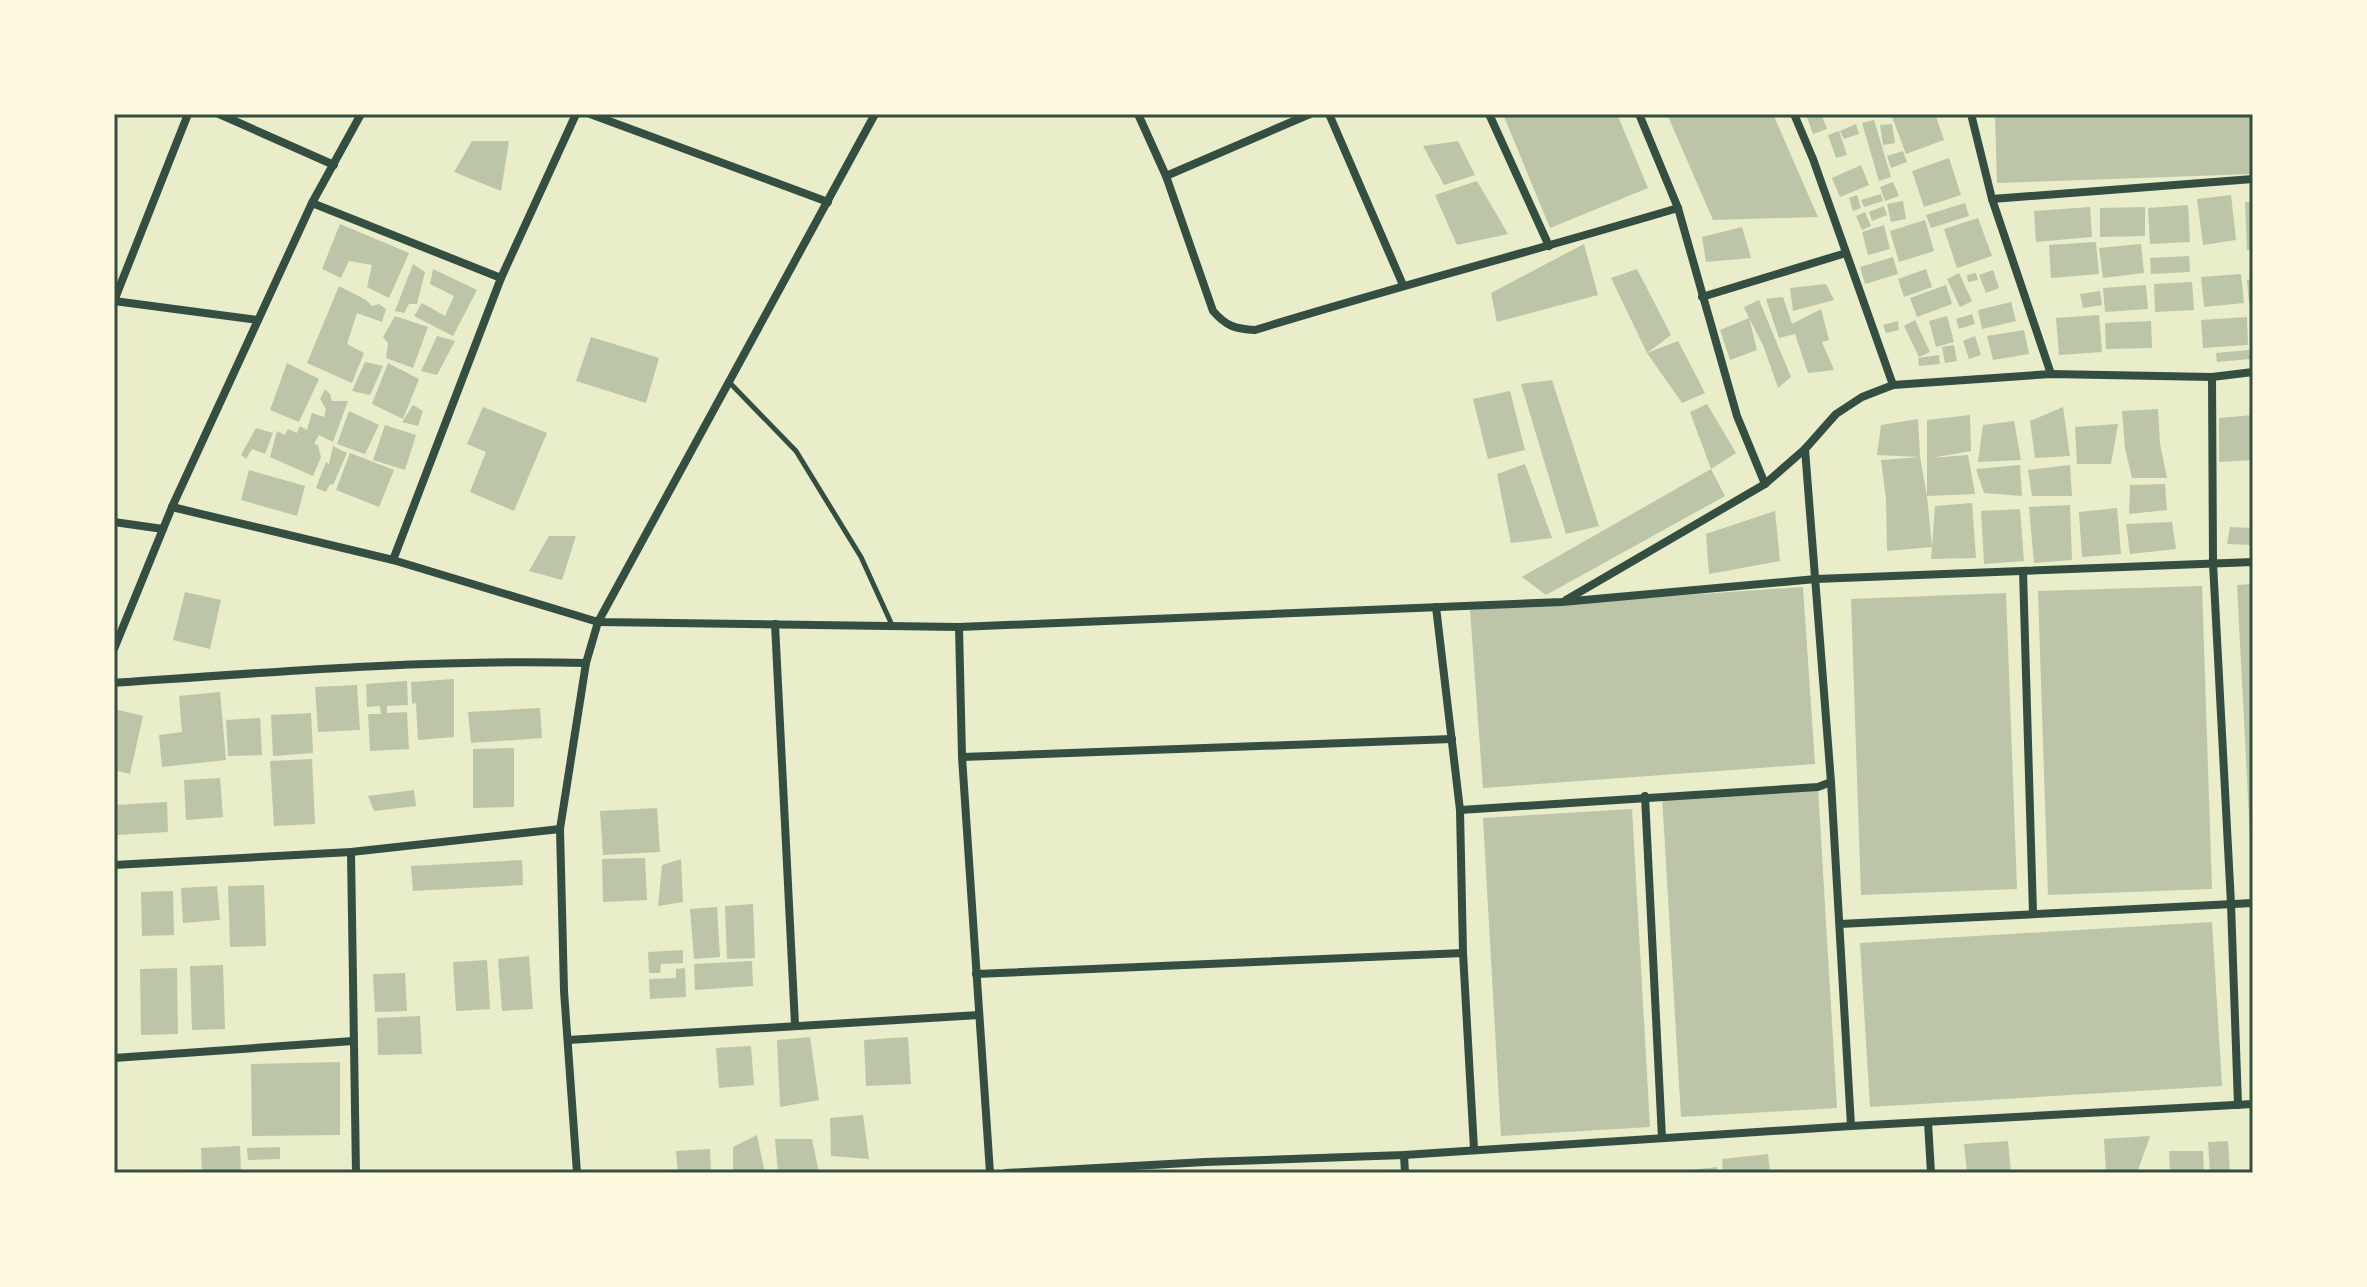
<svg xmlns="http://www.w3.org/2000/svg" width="2367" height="1287" font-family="'Source Sans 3',sans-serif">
<rect width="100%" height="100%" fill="#e9edc9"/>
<g fill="#bcc5a7">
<polygon points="1503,114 1617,114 1648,188 1550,228"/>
<polygon points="1667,114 1773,114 1818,217 1713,220"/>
<polygon points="1806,114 1821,114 1827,129 1813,134"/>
<polygon points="1891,114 1935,114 1944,140 1906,154"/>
<polygon points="1995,114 2253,114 2253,174 1997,183"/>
<polygon points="1874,120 1891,177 1879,181 1862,123"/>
<polygon points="1856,124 1859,134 1844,139 1840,131"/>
<polygon points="1892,124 1895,143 1883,145 1880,125"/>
<polygon points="1839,131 1847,155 1836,158 1828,135"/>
<polygon points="472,141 509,141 501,191 454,172"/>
<polygon points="1458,141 1475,175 1444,185 1423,146"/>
<polygon points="1903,151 1907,162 1891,168 1887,156"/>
<polygon points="1949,158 1961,195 1924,207 1912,171"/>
<polygon points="1861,165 1869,185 1840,197 1832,178"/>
<polygon points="1477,181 1508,234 1457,245 1435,195"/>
<polygon points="1893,182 1899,196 1885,201 1880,187"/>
<polygon points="1881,194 1883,201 1864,207 1861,200"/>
<polygon points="1857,195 1861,208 1853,211 1849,198"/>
<polygon points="2231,195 2236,240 2203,245 2197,199"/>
<polygon points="1903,201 1906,219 1891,222 1887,204"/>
<polygon points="2245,202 2253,202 2253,250 2247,250"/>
<polygon points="1965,203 1969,216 1931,228 1926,215"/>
<polygon points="2188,205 2190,242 2150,244 2148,208"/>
<polygon points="1884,206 1887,215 1872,221 1869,212"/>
<polygon points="2090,207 2092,237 2036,242 2034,211"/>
<polygon points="2145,207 2145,236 2100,237 2100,208"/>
<polygon points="1865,212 1871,226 1862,230 1856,216"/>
<polygon points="1978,218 1992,256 1957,268 1944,229"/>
<polygon points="1925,220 1934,251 1899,262 1890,231"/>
<polygon points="340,224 409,253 389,298 367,287 372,265 349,261 341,278 322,269"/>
<polygon points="1884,225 1890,249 1868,255 1862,232"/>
<polygon points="1742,227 1751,258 1706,262 1702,237"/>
<polygon points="2096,242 2099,274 2051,278 2049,245"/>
<polygon points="1584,244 1598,295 1497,322 1491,293"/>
<polygon points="2141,244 2144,273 2103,278 2099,248"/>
<polygon points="2189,256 2190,272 2151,274 2150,258"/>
<polygon points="1893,257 1898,274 1865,284 1860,267"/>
<polygon points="413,264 425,272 417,304 409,304 404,313 395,311"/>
<polygon points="433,269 477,290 453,336 414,316 422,303 445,316 454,296 430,284"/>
<polygon points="1637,269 1671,335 1647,353 1611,278"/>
<polygon points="1926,269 1932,287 1904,297 1898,279"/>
<polygon points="1993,270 1999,288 1986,293 1979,275"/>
<polygon points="1959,273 1972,301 1960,307 1947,279"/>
<polygon points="1976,273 1978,280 1968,282 1967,275"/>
<polygon points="2241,274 2244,303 2204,307 2201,277"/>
<polygon points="2253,279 2253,303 2249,303 2247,280"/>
<polygon points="2192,282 2194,310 2155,312 2154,284"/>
<polygon points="1826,284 1834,300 1793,311 1790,288"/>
<polygon points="1946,285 1952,304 1917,317 1910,298"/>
<polygon points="2146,285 2148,309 2105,312 2103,288"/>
<polygon points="339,286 366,300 372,306 379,304 386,309 382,322 357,313 347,344 364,353 352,383 307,363"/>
<polygon points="2100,291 2102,305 2083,308 2080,294"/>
<polygon points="1783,297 1792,324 1821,309 1829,340 1822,342 1834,370 1808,373 1795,334 1779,338 1766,299"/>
<polygon points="1759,300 1791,377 1778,388 1763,345 1749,318 1757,350 1730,360 1720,330 1749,318 1744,307"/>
<polygon points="2011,302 2016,321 1982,329 1978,310"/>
<polygon points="1972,314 1975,324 1959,329 1956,319"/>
<polygon points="2099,315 2102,352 2059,355 2056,318"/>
<polygon points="395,316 428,327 413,368 386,358 388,343 383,337"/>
<polygon points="1947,316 1954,342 1936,347 1929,321"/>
<polygon points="2247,317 2248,345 2203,348 2201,320"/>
<polygon points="1915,320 1930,352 1919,357 1904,326"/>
<polygon points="1898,321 1899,330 1886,333 1883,325"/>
<polygon points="2151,321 2152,348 2106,349 2105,323"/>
<polygon points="2024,330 2029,354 1993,360 1987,336"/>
<polygon points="437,336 455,341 437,375 421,371"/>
<polygon points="1975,336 1981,355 1969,359 1963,341"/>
<polygon points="591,337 659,358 646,403 576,381"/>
<polygon points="1678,341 1705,393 1682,403 1647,353"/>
<polygon points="1954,345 1957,361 1945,363 1942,347"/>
<polygon points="2249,350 2250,359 2217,362 2216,353"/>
<polygon points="1939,355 1940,364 1919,366 1918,358"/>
<polygon points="365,362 383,366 370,395 352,391"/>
<polygon points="287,363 319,379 299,422 270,410"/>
<polygon points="388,363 419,379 403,419 372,404"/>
<polygon points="1552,380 1599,526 1566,534 1521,384"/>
<polygon points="325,389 330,394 332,401 348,401 333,442 319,435 314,444 318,445 321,457 313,476 270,457 277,431 285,435 288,429 297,433 300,426 307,430 312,413 324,417 326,409 320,399"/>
<polygon points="1510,391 1525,450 1488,459 1473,399"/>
<polygon points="1707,404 1736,453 1711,469 1690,412"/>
<polygon points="413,405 423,411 418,426 402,422"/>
<polygon points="483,407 547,433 514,511 470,492 486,452 467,444"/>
<polygon points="2063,407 2070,456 2035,458 2030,421"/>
<polygon points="2158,409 2160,444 2167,478 2132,478 2125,448 2122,411"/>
<polygon points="349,411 379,425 365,454 337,444"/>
<polygon points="1970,415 1971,451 1931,458 1968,455 1975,494 1927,496 1932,547 1887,551 1886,499 1881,460 1920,457 1877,455 1881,425 1918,419 1920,457 1927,496 1927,420"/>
<polygon points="2253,415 2253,460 2219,462 2219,418"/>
<polygon points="2014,421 2021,460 1978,462 1983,425"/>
<polygon points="2118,424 2111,464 2077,464 2075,427"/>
<polygon points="385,425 416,435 405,470 373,460"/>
<polygon points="256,428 273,433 265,454 252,449 246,459 241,455"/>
<polygon points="333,446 347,453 333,485 330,484 326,492 316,488 326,462 329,464"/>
<polygon points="350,453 394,470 379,507 336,490"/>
<polygon points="1525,464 1552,538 1511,543 1497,474"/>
<polygon points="2020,465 2022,496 1984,493 1976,469"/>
<polygon points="2070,465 2072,496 2032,496 2028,470"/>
<polygon points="1711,469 1725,496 1546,595 1522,577"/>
<polygon points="249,470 305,486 297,516 241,500"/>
<polygon points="2165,484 2167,510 2129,514 2130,485"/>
<polygon points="1972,503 1976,558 1931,559 1935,506"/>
<polygon points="2070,505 2072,560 2034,563 2029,507"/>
<polygon points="2117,508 2121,554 2082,557 2079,512"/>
<polygon points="2020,509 2024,561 1984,564 1981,511"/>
<polygon points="1775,511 1780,561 1709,574 1706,534"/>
<polygon points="2172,522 2176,549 2130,554 2126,524"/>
<polygon points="2230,527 2253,528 2253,545 2227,544"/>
<polygon points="549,536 576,536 562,580 529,571"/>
<polygon points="2253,584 2253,856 2251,856 2237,585"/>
<polygon points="2202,586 2212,889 2048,895 2038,591"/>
<polygon points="1803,587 1815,764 1483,788 1470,610"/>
<polygon points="185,592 221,600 210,649 173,640"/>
<polygon points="2006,593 2017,889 1861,895 1851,599"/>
<polygon points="454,679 454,737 418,740 416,703 412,704 411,682"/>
<polygon points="407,681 408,705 387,706 387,713 407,712 409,749 370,751 368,714 381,714 380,706 367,707 366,684"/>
<polygon points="357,685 360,730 318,732 315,687"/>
<polygon points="220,692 226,760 162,767 159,735 182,732 179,696"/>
<polygon points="540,708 542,738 471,743 468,712"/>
<polygon points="114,709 143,716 130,774 114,770"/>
<polygon points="311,713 313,753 273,756 271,715"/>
<polygon points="260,718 262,755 228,756 226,720"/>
<polygon points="514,748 514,807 473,808 473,749"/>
<polygon points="312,759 315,824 274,826 270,761"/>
<polygon points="220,778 223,817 186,820 184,780"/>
<polygon points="1818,787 1837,1108 1681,1117 1662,796"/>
<polygon points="414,790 416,806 374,811 368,796"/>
<polygon points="167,802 168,832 117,835 115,805"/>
<polygon points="657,808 660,852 603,855 600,811"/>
<polygon points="1632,809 1650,1127 1501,1136 1483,818"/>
<polygon points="645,858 647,900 603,902 602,859"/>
<polygon points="681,859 683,902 658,906 662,865"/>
<polygon points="522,860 523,885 413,891 411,866"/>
<polygon points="264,885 266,946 230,947 228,886"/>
<polygon points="217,886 220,920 183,923 181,888"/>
<polygon points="173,891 174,935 142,936 141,892"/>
<polygon points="753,904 755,958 727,959 725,906"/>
<polygon points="717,907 720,957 694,959 690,909"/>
<polygon points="2212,922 2222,1086 1870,1107 1860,943"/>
<polygon points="683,950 683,963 661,964 660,973 649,973 648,952"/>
<polygon points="529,956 533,1009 502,1011 498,959"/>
<polygon points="487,960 490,1009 456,1011 453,962"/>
<polygon points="752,961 753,986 695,990 694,964"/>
<polygon points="223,965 225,1029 192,1030 190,966"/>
<polygon points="177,968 178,1034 141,1035 140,969"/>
<polygon points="685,968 686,997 650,999 649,979 676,978 676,969"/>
<polygon points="405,973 407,1011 375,1012 373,974"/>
<polygon points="420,1016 422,1054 378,1055 377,1018"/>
<polygon points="810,1037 819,1100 780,1107 777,1040"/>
<polygon points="908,1037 911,1084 866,1086 864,1040"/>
<polygon points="751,1046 754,1085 719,1088 716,1048"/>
<polygon points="340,1062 340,1135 252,1136 251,1064"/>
<polygon points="863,1115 869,1159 831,1156 830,1118"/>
<polygon points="757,1135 765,1173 733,1173 733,1147"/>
<polygon points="2150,1136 2137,1173 2106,1173 2104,1139"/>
<polygon points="775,1139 812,1139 819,1173 778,1173"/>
<polygon points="2008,1141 2011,1173 1967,1173 1964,1144"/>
<polygon points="2228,1141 2230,1173 2210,1173 2208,1142"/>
<polygon points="240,1146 241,1173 202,1173 201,1148"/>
<polygon points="280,1147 280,1159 248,1160 247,1148"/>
<polygon points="710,1149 711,1173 678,1173 676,1151"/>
<polygon points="2169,1151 2203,1151 2204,1173 2170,1173"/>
<polygon points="1768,1154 1770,1173 1723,1173 1722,1159"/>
<polygon points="1717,1167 1717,1173 1682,1173 1682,1171"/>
</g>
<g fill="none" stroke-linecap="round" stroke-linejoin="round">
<polyline stroke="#344e41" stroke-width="5" points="729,382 796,451 861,557 892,625"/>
<g stroke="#344e41" stroke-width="8">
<polyline points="188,114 114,301 258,320"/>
<polyline points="219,114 334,165"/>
<polyline points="590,114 828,202"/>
<path d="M 1138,114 L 1166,176 L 1213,311 C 1226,326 1235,329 1255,330 C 1395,287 1537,250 1678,208"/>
<polyline points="1329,114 1403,285"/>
<polyline points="1489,114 1549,246"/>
<polyline points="1639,114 1678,208 1737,416 1765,484"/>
<polyline points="1794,114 1813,159 1893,385"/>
<polyline points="1971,114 1992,199 2051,374"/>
<polyline points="1166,176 1310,114"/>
<polyline points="1992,199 2253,179"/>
<polyline points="312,203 501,278"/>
<polyline points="1702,297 1846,253"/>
<polyline points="2212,377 2213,563 2231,904 2238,1105"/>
<polyline points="1805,449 1831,782 1851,1126"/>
<polyline points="172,507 393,560 598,622 959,627 1562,602 1816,579 2253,562"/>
<polyline points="114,522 163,529"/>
<polyline points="393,560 501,278 576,114"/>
<polyline points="2023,571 2033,913"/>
<polyline points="1566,600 1765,484 1805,449 1836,414 1862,397 1893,385 2051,374 2212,377 2253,372"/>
<polyline points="1436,607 1460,810 1463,953 1474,1149"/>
<polyline points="775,624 795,1025"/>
<polyline points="959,627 962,757 990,1173"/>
<polyline points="114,649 172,507 312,203 361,114"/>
<path d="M 114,683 C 271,672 429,659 586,663"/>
<polyline points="962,757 1452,739"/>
<polyline points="1645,796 1662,1138"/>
<polyline points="1460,810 1818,787 1831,782"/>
<polyline points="351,852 356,1173"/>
<polyline points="114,865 351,852 560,829"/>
<polyline points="1840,924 2253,903"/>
<polyline points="976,974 1463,953"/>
<polyline points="568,1040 979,1015"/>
<polyline points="114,1058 353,1041"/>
<polyline points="1928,1122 1931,1173"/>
<polyline points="1404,1155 1405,1173"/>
<polyline points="577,1173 564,991 560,829 586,663 598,622 875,114"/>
<polyline points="1006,1173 1205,1162 1404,1155 1851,1126 2253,1104"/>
</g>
</g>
<rect width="2367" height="1287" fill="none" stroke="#fefae0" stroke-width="232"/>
<rect x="116" y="116" width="2135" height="1055" fill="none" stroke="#344e41" stroke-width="3"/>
</svg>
